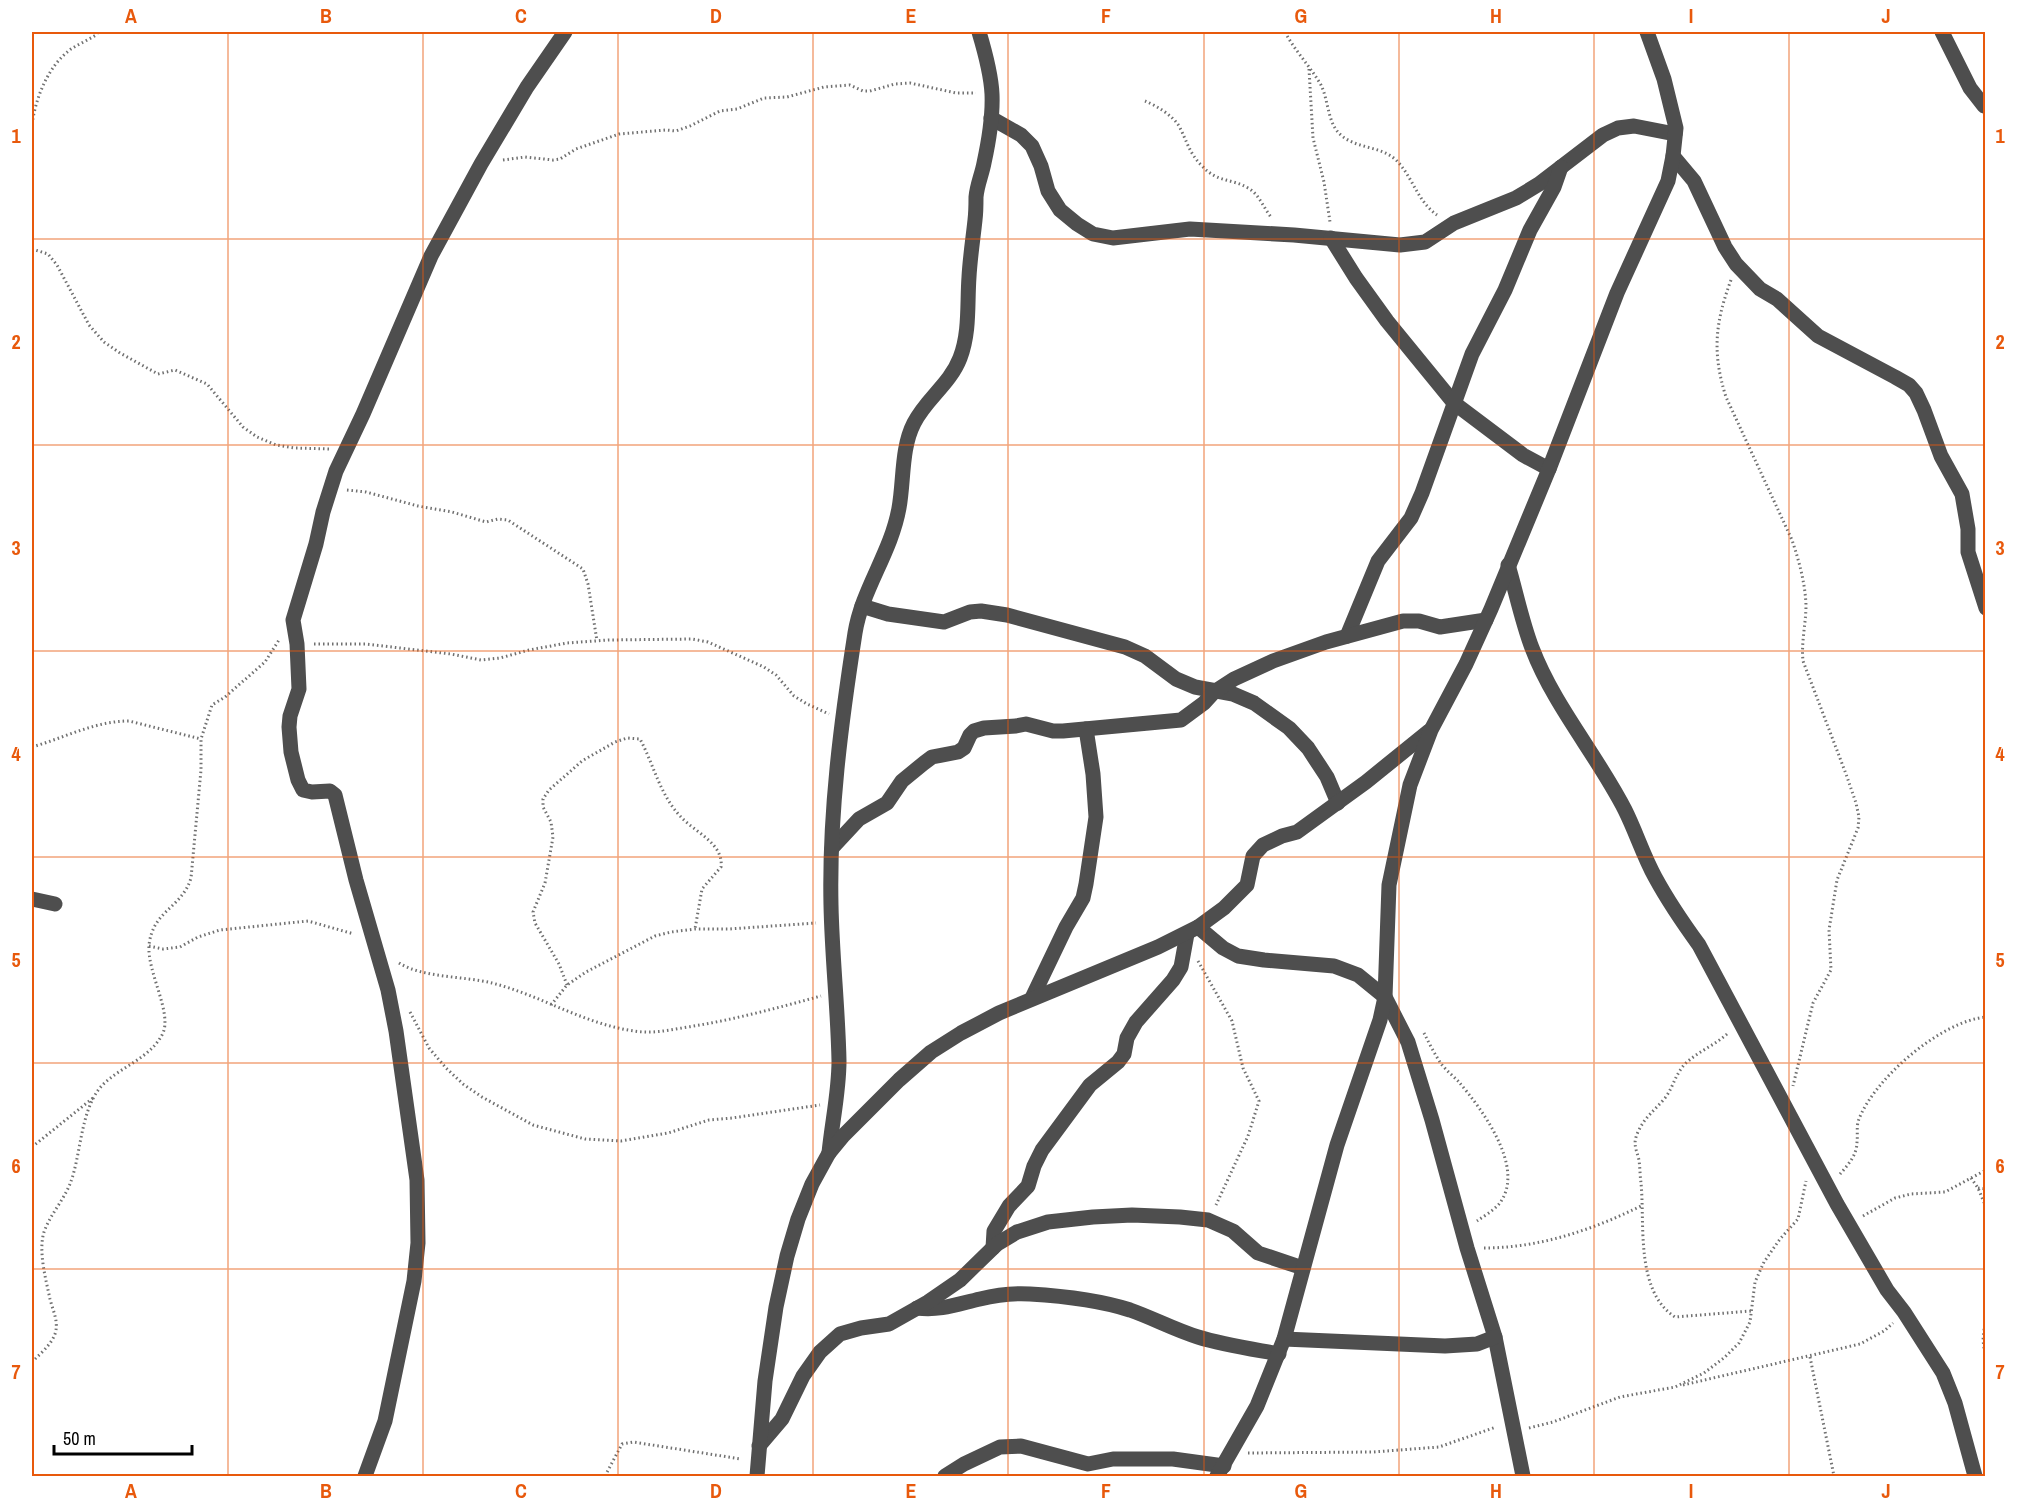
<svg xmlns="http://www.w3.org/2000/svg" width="2017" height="1508" font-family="'Archivo Narrow',sans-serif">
<rect width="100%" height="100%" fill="#fff"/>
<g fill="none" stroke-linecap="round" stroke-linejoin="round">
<g stroke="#707070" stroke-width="3" stroke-dasharray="1.5 3" stroke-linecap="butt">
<path d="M 1285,32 C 1295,51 1310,66 1321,85 C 1329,101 1327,124 1342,136 C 1358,149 1381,146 1396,160 C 1413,177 1417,201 1437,215"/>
<polyline points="1309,69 1313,138 1324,182 1330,222"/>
<path d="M 1145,101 C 1157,106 1172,115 1179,126 C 1187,141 1189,153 1202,166 C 1218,183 1231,178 1248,188 C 1259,194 1263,207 1271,217"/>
<path d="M 32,124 C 36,97 48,66 71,49 C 79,44 88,40 96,35 L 98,32"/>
<polyline points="503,160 525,157 553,160 560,159 576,149 619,134 666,130 676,131 690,126 720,111 737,109 764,98 787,97 824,87 850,85 863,91 870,91 895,84 910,83 956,93 976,93"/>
<polyline points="32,249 48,254 57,265 89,325 104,342 120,353 158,374 175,370 207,384 243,427 257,437 276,445 295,448 330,449"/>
<path d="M 1731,280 C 1715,323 1712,353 1726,397 L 1792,540 C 1799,561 1805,582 1806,605 C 1806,624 1801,642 1803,661 L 1846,774 L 1856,803 L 1859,817 L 1858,828 L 1837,880 L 1829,930 L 1831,970 L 1813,1003 L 1793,1086"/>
<polyline points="347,490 366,492 418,506 452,512 486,522 498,519 508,520 517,526 583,569 588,584 597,641"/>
<polyline points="314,644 366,644 451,654 481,660 500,658 529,650 567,643 608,640 692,639 708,642 764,667 776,675 794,696 807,704 829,714"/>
<path d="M 32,747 C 64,738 95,721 129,721 L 201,739"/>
<polyline points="149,946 163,949 180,947 198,937 220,930 308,921 354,934"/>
<polyline points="1198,961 1232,1021 1243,1068 1259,1101 1248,1136 1216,1205"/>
<path d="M 399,963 C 423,978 464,976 492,983 C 540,995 584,1024 634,1031 C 652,1034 670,1030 688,1027 C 733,1020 777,1008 821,996"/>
<path d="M 567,985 L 559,964 L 535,923 L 533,912 L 545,883 L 553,837 L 551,822 L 543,807 L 543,799 L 549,790 L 582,761 L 615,742 L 627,738 L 640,739 C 654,765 660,796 682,818 C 695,832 724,844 721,867 L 702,889 L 695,929"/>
<polyline points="551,1005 567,985 586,972 655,936 671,932 695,929 729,929 816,923"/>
<polyline points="410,1012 429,1048 446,1068 463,1084 482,1097 533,1125 585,1139 621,1141 668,1133 709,1120 732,1118 820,1105"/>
<path d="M 1424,1033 C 1429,1043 1435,1055 1442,1065 C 1447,1071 1453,1076 1458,1081 C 1482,1109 1527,1169 1499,1204 C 1493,1211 1484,1216 1477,1221"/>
<path d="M 1727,1034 C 1715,1045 1699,1051 1686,1063 C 1675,1074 1674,1086 1665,1098 C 1656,1109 1645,1117 1639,1130 C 1632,1143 1636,1148 1639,1160 C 1640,1168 1640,1176 1641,1183 C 1645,1224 1635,1291 1675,1317 L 1751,1311"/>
<polyline points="32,1147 93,1098"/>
<path d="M 1840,1174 C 1848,1165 1857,1155 1857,1142 C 1858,1135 1856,1126 1859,1119 C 1875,1078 1941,1021 1986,1017"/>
<polyline points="1971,1178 1978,1188 1986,1207"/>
<polyline points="1978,1188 1986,1189"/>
<polyline points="1863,1216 1895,1198 1911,1194 1945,1192 1986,1170"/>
<path d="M 1484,1248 C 1539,1248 1592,1230 1641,1206"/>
<polyline points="1986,1311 1983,1340 1986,1363"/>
<polyline points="1810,1357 1834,1476"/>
<path d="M 32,1362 C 40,1354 51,1345 55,1334 C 59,1322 53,1311 50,1299 C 46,1280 38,1251 44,1232 C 50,1215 63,1201 70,1184 C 81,1156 80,1114 99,1089 C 117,1067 150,1060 163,1033 C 172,1012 147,972 149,945 C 153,910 182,908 191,878 L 201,770 L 201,739 L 212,705 L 225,697 L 265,662 L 279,640"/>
<polyline points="1683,1385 1860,1344 1884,1331 1893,1323"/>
<polyline points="1529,1428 1553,1422 1620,1397 1675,1387 1704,1373 1725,1357 1739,1343 1750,1322 1755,1282 1764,1262 1780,1239 1798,1219 1806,1181"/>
<polyline points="1248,1453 1373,1452 1439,1447 1496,1427"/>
<polyline points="605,1476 622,1444 633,1442 741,1459"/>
</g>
<g stroke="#4e4e4e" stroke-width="15">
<polyline points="1942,32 1970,88 1984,106"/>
<polyline points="991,118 1021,135 1032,146 1041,166 1048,191 1060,210 1077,224 1093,234 1113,238 1190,229 1294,235 1400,245 1425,242 1454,223 1516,198 1539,184 1603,135 1618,128 1634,126 1675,134"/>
<polyline points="1673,156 1694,181 1725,247 1736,264 1760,289 1777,299 1818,336 1895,377 1909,385 1916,393 1924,410 1941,456 1962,494 1968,529 1968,552 1986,608"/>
<polyline points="1331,238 1356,278 1387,321 1454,403 1523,455 1549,469"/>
<path d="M 1508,565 C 1516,592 1522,622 1532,648 C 1554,706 1597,755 1625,810 C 1636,832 1643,855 1655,877 C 1668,901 1683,923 1699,945 L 1837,1204 L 1887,1290 L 1904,1312 L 1943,1373 L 1955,1403 L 1975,1476"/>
<polyline points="862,606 888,614 944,622 970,612 981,611 1007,615 1125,647 1145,656 1176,679 1195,687 1233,694 1254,703 1289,728 1308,748 1327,777 1338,803"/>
<polyline points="1347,636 1378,561 1411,518 1422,493 1472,354 1505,290 1530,230 1554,187 1561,167"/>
<polyline points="832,848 859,819 887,803 902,781 924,763 932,757 958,752 964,748 970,735 974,731 984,728 1016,726 1026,724 1053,731 1063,731 1181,720 1204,703 1214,692 1234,679 1273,661 1326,642 1403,621 1419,621 1440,627 1486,620"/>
<polyline points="32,899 55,904"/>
<polyline points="1198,927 1223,948 1238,956 1264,960 1334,966 1358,975 1385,997 1408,1042 1432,1120 1467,1248 1495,1337 1523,1476"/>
<polyline points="1032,998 1066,927 1083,898 1086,884 1096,817 1093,774 1086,729"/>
<path d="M 829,1153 C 832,1122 839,1092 839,1061 C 838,1009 832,957 831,905 C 829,814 841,723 855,633 C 862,589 891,553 899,508 C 904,481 901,448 914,423 C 926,399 950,384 960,358 C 970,332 967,304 969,277 C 970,258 973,239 975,220 C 976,212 976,204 976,197 C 977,185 982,174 984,163 C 989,140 993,117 992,94 C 991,73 985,52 979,32"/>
<polyline points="993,1248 994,1231 1009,1206 1028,1186 1034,1166 1042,1150 1090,1085 1118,1062 1124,1054 1127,1038 1136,1022 1173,980 1181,967 1187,934"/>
<path d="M 917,1308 C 940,1311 958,1304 980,1299 C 996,1295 1014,1293 1030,1294 C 1063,1296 1099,1300 1130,1310 C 1153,1318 1175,1330 1198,1337 C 1224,1345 1252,1349 1279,1354"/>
<polyline points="1284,1339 1445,1346 1477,1344 1495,1337"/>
<polyline points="759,1446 782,1419 803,1376 820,1352 840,1334 861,1328 889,1324 928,1302 960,1280 997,1244 1017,1232 1048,1222 1093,1217 1132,1215 1180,1217 1208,1220 1233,1231 1258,1253 1303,1268"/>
<polyline points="365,1476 385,1421 414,1281 418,1243 417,1180 396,1031 388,990 356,880 335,795 330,791 312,792 303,790 298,780 291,752 289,727 290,716 299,689 297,644 293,620 316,544 323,512 336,471 363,414 431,256 481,164 527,87 565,32"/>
<polyline points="757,1476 765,1381 776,1307 787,1256 798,1219 812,1184 829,1153 843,1136 899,1080 931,1052 961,1033 999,1013 1158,947 1198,927 1224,908 1247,885 1253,856 1263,845 1282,836 1297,832 1366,782 1429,731"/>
<polyline points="945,1476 964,1464 1000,1447 1021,1446 1088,1464 1113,1459 1173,1459 1224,1466"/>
<polyline points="1217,1476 1257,1406 1284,1339 1337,1145 1380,1020 1385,997 1389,885 1410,785 1431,730 1466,664 1491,609 1549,469 1617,293 1668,181 1673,156 1676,128 1664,79 1647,32"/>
</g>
</g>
<path fill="none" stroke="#e8590c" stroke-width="1.5" stroke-opacity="0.55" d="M 228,32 L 228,1476M 423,32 L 423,1476M 618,32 L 618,1476M 813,32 L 813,1476M 1008,32 L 1008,1476M 1204,32 L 1204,1476M 1399,32 L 1399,1476M 1594,32 L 1594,1476M 1789,32 L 1789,1476M 32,239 L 1986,239M 32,445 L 1986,445M 32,651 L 1986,651M 32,857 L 1986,857M 32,1063 L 1986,1063M 32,1269 L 1986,1269"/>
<rect width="2017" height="1508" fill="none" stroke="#ffffff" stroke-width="66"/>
<path d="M54 1445v9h138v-9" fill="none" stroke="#000000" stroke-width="3"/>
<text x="63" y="1445" font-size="18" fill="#000000" stroke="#ffffff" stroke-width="4.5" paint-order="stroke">50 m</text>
<rect x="33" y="33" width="1951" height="1442" fill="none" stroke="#e8590c" stroke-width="2"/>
<g font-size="20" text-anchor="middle" font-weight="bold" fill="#e8590c">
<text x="131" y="23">A</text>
<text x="326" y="23">B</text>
<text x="521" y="23">C</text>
<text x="716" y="23">D</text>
<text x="911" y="23">E</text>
<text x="1106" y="23">F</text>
<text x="1301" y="23">G</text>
<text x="1496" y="23">H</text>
<text x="1691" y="23">I</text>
<text x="1886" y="23">J</text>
<text x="16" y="143">1</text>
<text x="2000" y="143">1</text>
<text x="16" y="349">2</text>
<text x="2000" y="349">2</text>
<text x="16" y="555">3</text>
<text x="2000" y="555">3</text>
<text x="16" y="761">4</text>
<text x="2000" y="761">4</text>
<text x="16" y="967">5</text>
<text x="2000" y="967">5</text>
<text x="16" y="1173">6</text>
<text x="2000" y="1173">6</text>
<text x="16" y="1379">7</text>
<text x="2000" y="1379">7</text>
<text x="131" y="1498">A</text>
<text x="326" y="1498">B</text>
<text x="521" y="1498">C</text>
<text x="716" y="1498">D</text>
<text x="911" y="1498">E</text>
<text x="1106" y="1498">F</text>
<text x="1301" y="1498">G</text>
<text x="1496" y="1498">H</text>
<text x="1691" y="1498">I</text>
<text x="1886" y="1498">J</text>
</g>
</svg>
